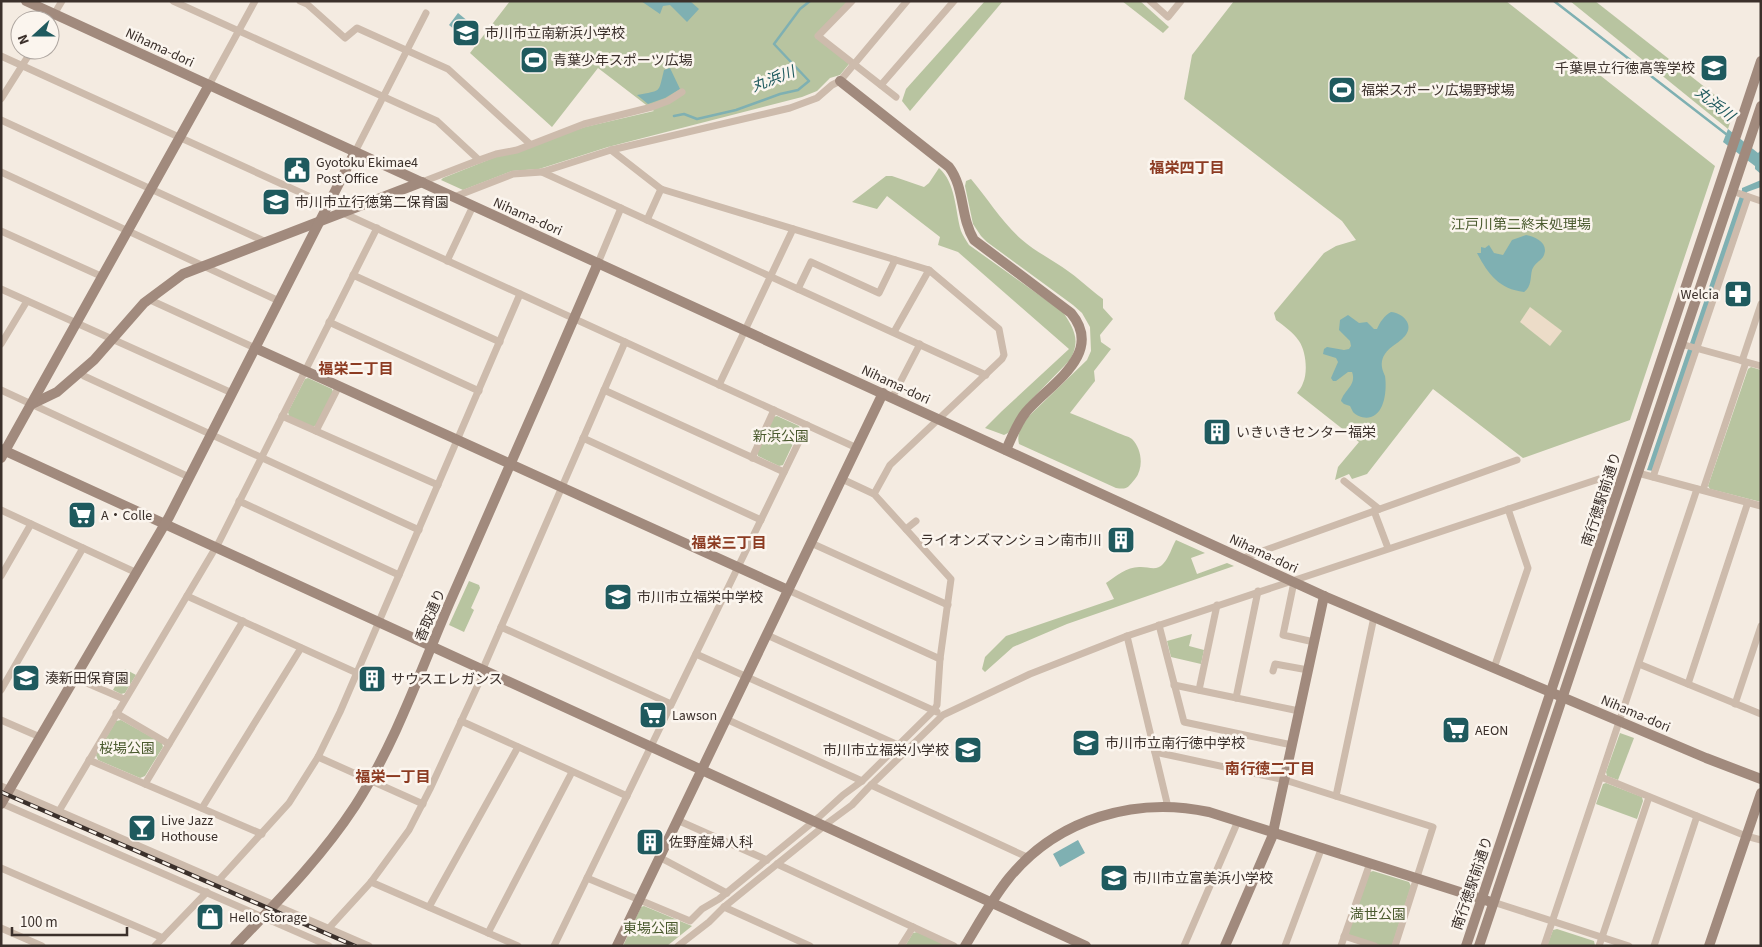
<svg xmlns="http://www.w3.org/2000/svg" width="1762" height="947" font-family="'Source Sans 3','Noto Sans JP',sans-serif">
<rect width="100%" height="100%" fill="#f4ebe1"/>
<g fill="#b8c4a0">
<polygon points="510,1 849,1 815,36 849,64 840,75 830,78 817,91 802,97 608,147 539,169 512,171 463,190 441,180 443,178 493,158 585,127 654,111 598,68 552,127 470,53"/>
<polygon points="985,1 1003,1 910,111 902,101 906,89"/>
<polygon points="1122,1 1140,1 1169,27 1163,33"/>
<path d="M 1234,1 L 1506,1 L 1715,166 L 1630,420 L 1523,458 L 1433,389 L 1367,474 L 1352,479 L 1349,474 L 1335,480 L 1338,467 L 1359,442 L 1297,393 C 1299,390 1302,387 1303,383 C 1308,372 1306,351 1299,341 C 1293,332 1284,326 1276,320 L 1274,313 L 1324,253 L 1336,246 L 1356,240 L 1342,221 L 1184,99 L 1192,55 Z"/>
<polygon points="1570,1 1595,1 1734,110 1728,129"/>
<path d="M 939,168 C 956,183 955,210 961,231 C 963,236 966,240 969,245 L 1063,312 C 1074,329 1081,340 1070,360 L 1028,403 L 1008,433 L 1004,435 L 985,428 L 1002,411 L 1069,349 L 958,252 L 938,245 L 940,237 L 887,196 L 877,209 L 852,202 L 886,176 L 892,176 L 924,187 L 929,183 Z"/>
<path d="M 971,179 C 988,199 1001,221 1021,239 C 1032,249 1044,255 1056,263 C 1073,273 1087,287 1103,299 L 1103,308 L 1113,319 L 1100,335 L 1101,342 L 1111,349 L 1094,371 L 1095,381 L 1070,413 C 1086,419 1102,426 1118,433 C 1122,435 1128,436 1132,439 C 1142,449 1144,468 1135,479 C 1128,487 1128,490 1116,488 L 1019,444 C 1016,433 1023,424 1029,416 L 1087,360 L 1091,351 L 1090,327 L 1082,313 L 1073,305 L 987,242 L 981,236 L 973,224 L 965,186 L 966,181 Z"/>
<polygon points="1751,367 1761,370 1761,502 1710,489 1708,486 1748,369"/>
<polygon points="308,378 332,389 333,392 316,425 313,427 289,416 288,412 305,379"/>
<polygon points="777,416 799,426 800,429 783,465 779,466 758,456 757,453 773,417"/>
<path d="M 1176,540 L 1205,553 L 1191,558 L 1197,574 L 1227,563 L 1234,566 L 1067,624 L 1013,647 L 985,672 L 982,669 L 985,657 L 1006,636 L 1114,599 L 1106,583 C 1116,576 1128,566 1141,567 C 1149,567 1157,571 1163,564 C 1169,558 1172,547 1176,540 Z"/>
<polygon points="469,581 479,585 480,588 471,608 474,610 464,632 449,625"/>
<polygon points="1192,634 1189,646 1204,650 1201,664 1171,657 1167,641"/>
<polygon points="125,669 136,675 125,693 121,694 113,690"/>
<polygon points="121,720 162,743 163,747 145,776 140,778 98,760 96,755 116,721"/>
<polygon points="1620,733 1634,738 1618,780 1607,776 1606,772"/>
<polygon points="1606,783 1642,797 1643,801 1637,819 1596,804 1603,784"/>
<polygon points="1373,871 1409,882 1411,886 1392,946 1382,946 1349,936 1348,932 1370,872"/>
<polygon points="644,906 692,926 667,946 623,946 641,907"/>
<polygon points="1557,929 1594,941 1595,946 1547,946 1553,930"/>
<polygon points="917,932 949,946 905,946 913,933"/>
</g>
<polygon fill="#ecdcc8" points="1530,307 1562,331 1550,346 1520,322"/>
<g fill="#7fb0b2">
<polygon points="641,1 690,1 699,9 687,22 670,5 663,6 660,14"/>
<polygon points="458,13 480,31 471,43 449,25"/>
<path d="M 670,68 L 680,89 L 665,98 L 648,104 L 637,95 C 662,90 658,94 664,70 Z"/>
<polygon points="1728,129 1758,153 1761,150 1761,174 1755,169 1755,166 1723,142"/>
<polygon points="1761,180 1761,187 1747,192 1653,471 1647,470 1742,190 1742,188"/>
<path d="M 1526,235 C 1537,237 1550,244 1543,257 C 1540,261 1534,264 1532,270 C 1530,278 1532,286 1524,292 C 1499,289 1488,274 1477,253 L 1481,253 L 1481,247 L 1485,248 L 1489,245 L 1494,253 L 1503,255 L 1512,240 Z"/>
<path d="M 1391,312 C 1402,313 1415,324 1405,336 C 1397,345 1385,348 1382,361 C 1381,367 1383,371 1385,376 C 1387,389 1385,413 1371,417 C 1364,419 1357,416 1353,412 L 1350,406 L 1344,404 L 1341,401 C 1344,390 1357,385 1352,372 L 1348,372 L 1336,381 L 1333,381 L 1331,378 L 1338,362 L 1336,358 L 1323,354 L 1324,349 L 1327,347 L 1344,350 L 1349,349 L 1351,346 L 1350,341 L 1339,330 L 1340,320 L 1348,315 L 1359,323 L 1367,322 L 1374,329 L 1377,329 C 1380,322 1384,316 1391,312 Z"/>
<polygon points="1078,840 1085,853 1060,867 1053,854"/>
</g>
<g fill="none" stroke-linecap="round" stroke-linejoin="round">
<g stroke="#7fb0b2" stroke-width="2.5">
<polyline points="1554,1 1726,134"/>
<polyline points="674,116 684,114 697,119 736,110 780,94 798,90 809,81 774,44 800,9 810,1"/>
</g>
<g stroke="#cdbbac" stroke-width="7">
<polyline points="173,1 437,121 479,160"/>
<polyline points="300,1 307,4 345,38 357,28 448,69 530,144"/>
<polyline points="852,1 818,36 896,97"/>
<polyline points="1150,1 1168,17 1181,1"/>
<polyline points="50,21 62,1"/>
<polyline points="1,56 328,205"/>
<polyline points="209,85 255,1"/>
<polyline points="881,85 954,1"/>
<polyline points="1,99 32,50"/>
<polyline points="1,120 266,242"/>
<polyline points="611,150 661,189 929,270 999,329 1004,355 1002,359 890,465 874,494"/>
<polyline points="355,152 426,13"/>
<polyline points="1,172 279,301"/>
<polyline points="542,172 986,375"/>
<polyline points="422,182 479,160 496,154 517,150 584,124 652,107 668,101 682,92"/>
<polyline points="1732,191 1761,201"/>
<polyline points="454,197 513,174 542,172 611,150 790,108 817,98 832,85 840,81 907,1"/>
<polyline points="343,213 857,448"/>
<polyline points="647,220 661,189"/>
<polyline points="1,231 103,277"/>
<polyline points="447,261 473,206"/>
<polyline points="598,263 621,208"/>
<polyline points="353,275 500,342"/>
<polyline points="1,289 232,393"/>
<polyline points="798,289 811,262 879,293 895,260"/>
<polyline points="148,299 255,348"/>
<polyline points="329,322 479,391"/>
<polyline points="894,332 929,270"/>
<polyline points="1,344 27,301"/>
<polyline points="1681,344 1761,366"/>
<polyline points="1742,361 1761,304"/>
<polyline points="80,372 84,376 419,530"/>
<polyline points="719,385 793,229"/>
<polyline points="1,390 189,477"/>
<polyline points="604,390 784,472"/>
<polyline points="892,398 920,344"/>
<polyline points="282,416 438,485"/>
<polyline points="316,431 339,386"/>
<polyline points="583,438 761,520"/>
<polyline points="752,458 774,410"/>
<polyline points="1638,473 1761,506"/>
<polyline points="1653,477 1748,197"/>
<polyline points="1344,481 1379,509"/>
<polyline points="1703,490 1746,362"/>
<polyline points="239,501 399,575"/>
<polyline points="1,510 137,573"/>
<polyline points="1374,511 1388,548"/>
<polyline points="906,529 916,521"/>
<polyline points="811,543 948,605"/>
<polyline points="1243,558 1517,460"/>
<polyline points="1,576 31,524"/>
<polyline points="1294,582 1283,635 1314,642"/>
<polyline points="788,590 940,659"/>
<polyline points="187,596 357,673"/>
<polyline points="1159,625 1184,722 1292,745"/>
<polyline points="501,627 671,704"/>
<polyline points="767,635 937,712"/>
<polyline points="1127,636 1168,807"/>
<polyline points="696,654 898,745"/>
<polyline points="1639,664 1761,714"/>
<polyline points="1494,668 1528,568 1508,509"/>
<polyline points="1273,671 1275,664 1308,670"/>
<polyline points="75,678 124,699"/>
<polyline points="1688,684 1748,502"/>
<polyline points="1174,685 1299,711"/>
<polyline points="1,690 83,548"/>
<polyline points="1199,690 1217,605"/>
<polyline points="1236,698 1258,591"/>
<polyline points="1735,704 1761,626"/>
<polyline points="116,713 169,744"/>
<polyline points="726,719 862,781"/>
<polyline points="1,720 40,737"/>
<polyline points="461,721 627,796"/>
<polyline points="1155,752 1285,780 1433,827 1395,946"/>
<polyline points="318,757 423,804"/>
<polyline points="89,760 262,834"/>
<polyline points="1601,777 1746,836 1761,840"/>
<polyline points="145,784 243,621"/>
<polyline points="871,785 1029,858"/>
<polyline points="1,786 369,946"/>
<polyline points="1336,796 1374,617"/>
<polyline points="1,803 329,946"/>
<polyline points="202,808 301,648"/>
<polyline points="59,811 219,542 377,228"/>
<polyline points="677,820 767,860"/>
<polyline points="659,857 727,893"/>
<polyline points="777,864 954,946"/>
<polyline points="1,868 163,938"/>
<polyline points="587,878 690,921 702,909 719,899 819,817 843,795 862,781 934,710 937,705 940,659 951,579 874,494 842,479"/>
<polyline points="219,880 289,803 318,757 340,712 520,294"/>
<polyline points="371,882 518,946"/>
<polyline points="1493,902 1629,946"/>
<polyline points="429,907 518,747"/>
<polyline points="724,907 810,946"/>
<polyline points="1,928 42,946"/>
<polyline points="329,928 371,882 409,830 430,789 482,676 485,664 625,342"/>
<polyline points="488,933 572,772"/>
<polyline points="1344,936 1375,946"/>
<polyline points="155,946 207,892"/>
<polyline points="554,946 807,425"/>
<polyline points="678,946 709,922 724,907 829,822 852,805 868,788 943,715 1030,674 1127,636 1626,470"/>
<polyline points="901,946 913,927"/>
<polyline points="1184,946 1238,821"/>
<polyline points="1285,946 1322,847"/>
<polyline points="1341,946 1370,863"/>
<polyline points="1544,946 1697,489"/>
<polyline points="1599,946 1649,797"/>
<polyline points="1654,946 1697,816"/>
</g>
<g stroke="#a18a7d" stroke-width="10">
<polyline points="26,1 1324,596 1706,758 1761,779"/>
<path d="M 840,81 L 949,167 C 965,188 960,217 974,240 L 1071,313 C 1105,354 1050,384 1026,412 C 1017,423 1012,437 1006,450"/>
<polyline points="255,348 788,590"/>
<polyline points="32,404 57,392 94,360 144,303 183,274 422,182"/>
<polyline points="1,449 1086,946"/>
<polyline points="1,458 209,85"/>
<polyline points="1,804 169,517 355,152"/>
<path d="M 235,946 C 278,901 321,858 355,806 C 395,744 420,672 449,604 C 499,490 549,377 598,263"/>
<polyline points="617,946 883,393"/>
<path d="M 965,946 C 979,923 992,899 1009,878 C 1057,819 1135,796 1209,812 L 1488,901"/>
<polyline points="1225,946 1272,837 1324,596"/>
<polyline points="1466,946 1761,61"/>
<polyline points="1479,946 1761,106"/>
<polyline points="1709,946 1761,793"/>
</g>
<defs>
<polyline id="rail" points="1,792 355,946"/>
</defs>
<use href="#rail" stroke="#3b302b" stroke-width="4.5"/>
<use href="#rail" stroke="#fbf5ee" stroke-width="2.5" stroke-dasharray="8" stroke-linecap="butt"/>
</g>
<defs>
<symbol id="school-square" viewBox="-11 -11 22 22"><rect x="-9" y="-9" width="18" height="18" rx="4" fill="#1f5a5e" stroke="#fbf5ee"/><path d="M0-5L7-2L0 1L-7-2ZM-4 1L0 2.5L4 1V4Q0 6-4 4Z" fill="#fff"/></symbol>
<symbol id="stadium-square" viewBox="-11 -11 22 22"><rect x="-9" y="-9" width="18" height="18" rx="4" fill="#1f5a5e" stroke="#fbf5ee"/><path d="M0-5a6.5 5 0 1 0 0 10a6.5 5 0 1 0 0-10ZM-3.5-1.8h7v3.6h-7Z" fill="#fff"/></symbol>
<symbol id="civic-square" viewBox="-11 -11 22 22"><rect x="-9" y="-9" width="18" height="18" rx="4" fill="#1f5a5e" stroke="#fbf5ee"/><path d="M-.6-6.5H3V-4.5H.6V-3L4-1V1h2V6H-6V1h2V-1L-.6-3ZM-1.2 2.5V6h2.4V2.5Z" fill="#fff"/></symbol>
<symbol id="pharmacy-square" viewBox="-11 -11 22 22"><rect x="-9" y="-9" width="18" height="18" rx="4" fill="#1f5a5e" stroke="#fbf5ee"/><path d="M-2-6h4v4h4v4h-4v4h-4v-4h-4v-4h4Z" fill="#fff"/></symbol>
<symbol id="building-square" viewBox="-11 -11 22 22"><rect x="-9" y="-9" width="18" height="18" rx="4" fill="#1f5a5e" stroke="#fbf5ee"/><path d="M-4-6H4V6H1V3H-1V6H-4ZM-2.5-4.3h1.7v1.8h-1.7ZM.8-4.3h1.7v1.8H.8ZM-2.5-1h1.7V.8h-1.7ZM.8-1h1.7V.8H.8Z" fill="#fff"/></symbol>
<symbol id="supermarket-square" viewBox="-11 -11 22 22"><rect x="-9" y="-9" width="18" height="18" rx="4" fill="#1f5a5e" stroke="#fbf5ee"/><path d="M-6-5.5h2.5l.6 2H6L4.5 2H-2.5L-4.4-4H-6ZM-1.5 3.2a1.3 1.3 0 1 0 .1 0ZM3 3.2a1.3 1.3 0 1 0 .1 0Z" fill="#fff"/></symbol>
<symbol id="bar-square" viewBox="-11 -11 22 22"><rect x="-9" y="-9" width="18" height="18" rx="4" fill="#1f5a5e" stroke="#fbf5ee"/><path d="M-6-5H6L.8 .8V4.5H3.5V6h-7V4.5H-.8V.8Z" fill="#fff"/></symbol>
<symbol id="shop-square" viewBox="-11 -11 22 22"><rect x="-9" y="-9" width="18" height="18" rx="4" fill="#1f5a5e" stroke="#fbf5ee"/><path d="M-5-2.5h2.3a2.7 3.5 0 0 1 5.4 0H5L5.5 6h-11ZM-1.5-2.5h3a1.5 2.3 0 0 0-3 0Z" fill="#fff"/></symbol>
</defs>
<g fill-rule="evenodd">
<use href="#school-square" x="450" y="17" width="32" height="32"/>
<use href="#stadium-square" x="518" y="44" width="32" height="32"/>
<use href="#school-square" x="1698" y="52" width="32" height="32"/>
<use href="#stadium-square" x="1326" y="74" width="32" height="32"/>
<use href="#civic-square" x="281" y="154" width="32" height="32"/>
<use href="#school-square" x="260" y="186" width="32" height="32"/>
<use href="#pharmacy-square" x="1722" y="278" width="32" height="32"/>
<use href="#building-square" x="1201" y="416" width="32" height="32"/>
<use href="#supermarket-square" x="66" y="499" width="32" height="32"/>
<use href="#building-square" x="1105" y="524" width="32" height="32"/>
<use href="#school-square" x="602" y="581" width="32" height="32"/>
<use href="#school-square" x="10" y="662" width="32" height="32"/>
<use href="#building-square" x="356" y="663" width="32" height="32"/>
<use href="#supermarket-square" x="637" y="699" width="32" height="32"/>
<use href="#supermarket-square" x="1440" y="714" width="32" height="32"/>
<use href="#school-square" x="1070" y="727" width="32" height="32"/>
<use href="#school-square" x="952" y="734" width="32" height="32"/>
<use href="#bar-square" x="126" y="812" width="32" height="32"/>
<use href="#building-square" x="634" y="826" width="32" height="32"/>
<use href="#school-square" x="1098" y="862" width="32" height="32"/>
<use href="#shop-square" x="194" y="901" width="32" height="32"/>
</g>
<g text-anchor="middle" stroke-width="5" stroke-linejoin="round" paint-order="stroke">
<g font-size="14" fill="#3b302b" stroke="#fbf5ee" text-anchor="start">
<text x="485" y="38">市川市立南新浜小学校</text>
<text x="553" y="65">青葉少年スポーツ広場</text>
<text x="1695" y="73" text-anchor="end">千葉県立行徳高等学校</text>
<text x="1361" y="95">福栄スポーツ広場野球場</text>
<text x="316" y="167">Gyotoku Ekimae4<tspan x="316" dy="16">Post Office</tspan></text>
<text x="295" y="207">市川市立行徳第二保育園</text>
<text x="1719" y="299" text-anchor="end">Welcia</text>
<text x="1236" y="437">いきいきセンター福栄</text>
<text x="101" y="520">A・Colle</text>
<text x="1102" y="545" text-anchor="end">ライオンズマンション南市川</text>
<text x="637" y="602">市川市立福栄中学校</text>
<text x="45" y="683">湊新田保育園</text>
<text x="391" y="684">サウスエレガンス</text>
<text x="672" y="720">Lawson</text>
<text x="1475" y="735">AEON</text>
<text x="1105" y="748">市川市立南行徳中学校</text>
<text x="949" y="755" text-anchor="end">市川市立福栄小学校</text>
<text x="161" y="825">Live Jazz<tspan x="161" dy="16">Hothouse</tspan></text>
<text x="669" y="847">佐野産婦人科</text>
<text x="1133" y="883">市川市立富美浜小学校</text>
<text x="229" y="922">Hello Storage</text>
</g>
<g font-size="14" fill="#3b302b" stroke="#fbf5ee">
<text transform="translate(160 47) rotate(25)" y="5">Nihama-dori</text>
<text transform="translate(528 216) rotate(24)" y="5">Nihama-dori</text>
<text transform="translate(896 384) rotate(25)" y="5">Nihama-dori</text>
<text transform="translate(1601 499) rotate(-72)" y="5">南行徳駅前通り</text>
<text transform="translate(1264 553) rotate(25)" y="5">Nihama-dori</text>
<text transform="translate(430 615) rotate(-67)" y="5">香取通り</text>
<text transform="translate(1636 713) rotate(23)" y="5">Nihama-dori</text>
<text transform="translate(1472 883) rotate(-71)" y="5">南行徳駅前通り</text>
</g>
<g font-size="14" fill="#4a5a2e" stroke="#fbf5ee">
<text x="1521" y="229">江戸川第二終末処理場</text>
<text x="781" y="441">新浜公園</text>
<text x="127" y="753">桜場公園</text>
<text x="1378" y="919">満世公園</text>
<text x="651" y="933">東場公園</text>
</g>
<g font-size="15" font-style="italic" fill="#1f5a5e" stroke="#fbf5ee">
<text transform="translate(773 79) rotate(-21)" y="5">丸浜川</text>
<text transform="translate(1715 104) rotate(38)" y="5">丸浜川</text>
</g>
<g font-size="15" font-weight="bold" fill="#8c3b22" stroke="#fbf5ee">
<text x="1187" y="173">福栄四丁目</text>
<text x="356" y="374">福栄二丁目</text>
<text x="729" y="548">福栄三丁目</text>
<text x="1270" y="774">南行徳二丁目</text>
<text x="393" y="782">福栄一丁目</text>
</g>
</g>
<rect width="1762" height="947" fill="none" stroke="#3b302b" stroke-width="5"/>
<g transform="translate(35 35) rotate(249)"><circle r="24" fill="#fbf5ee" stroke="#aea6a0"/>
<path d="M0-4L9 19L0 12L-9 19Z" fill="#1f5a5e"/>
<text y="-8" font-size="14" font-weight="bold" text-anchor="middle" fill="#3b302b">N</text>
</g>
<path d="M12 927v8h115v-8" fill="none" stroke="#3b302b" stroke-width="2.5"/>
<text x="20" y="927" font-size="15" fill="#3b302b" stroke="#fbf5ee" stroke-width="4" paint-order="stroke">100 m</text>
</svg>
